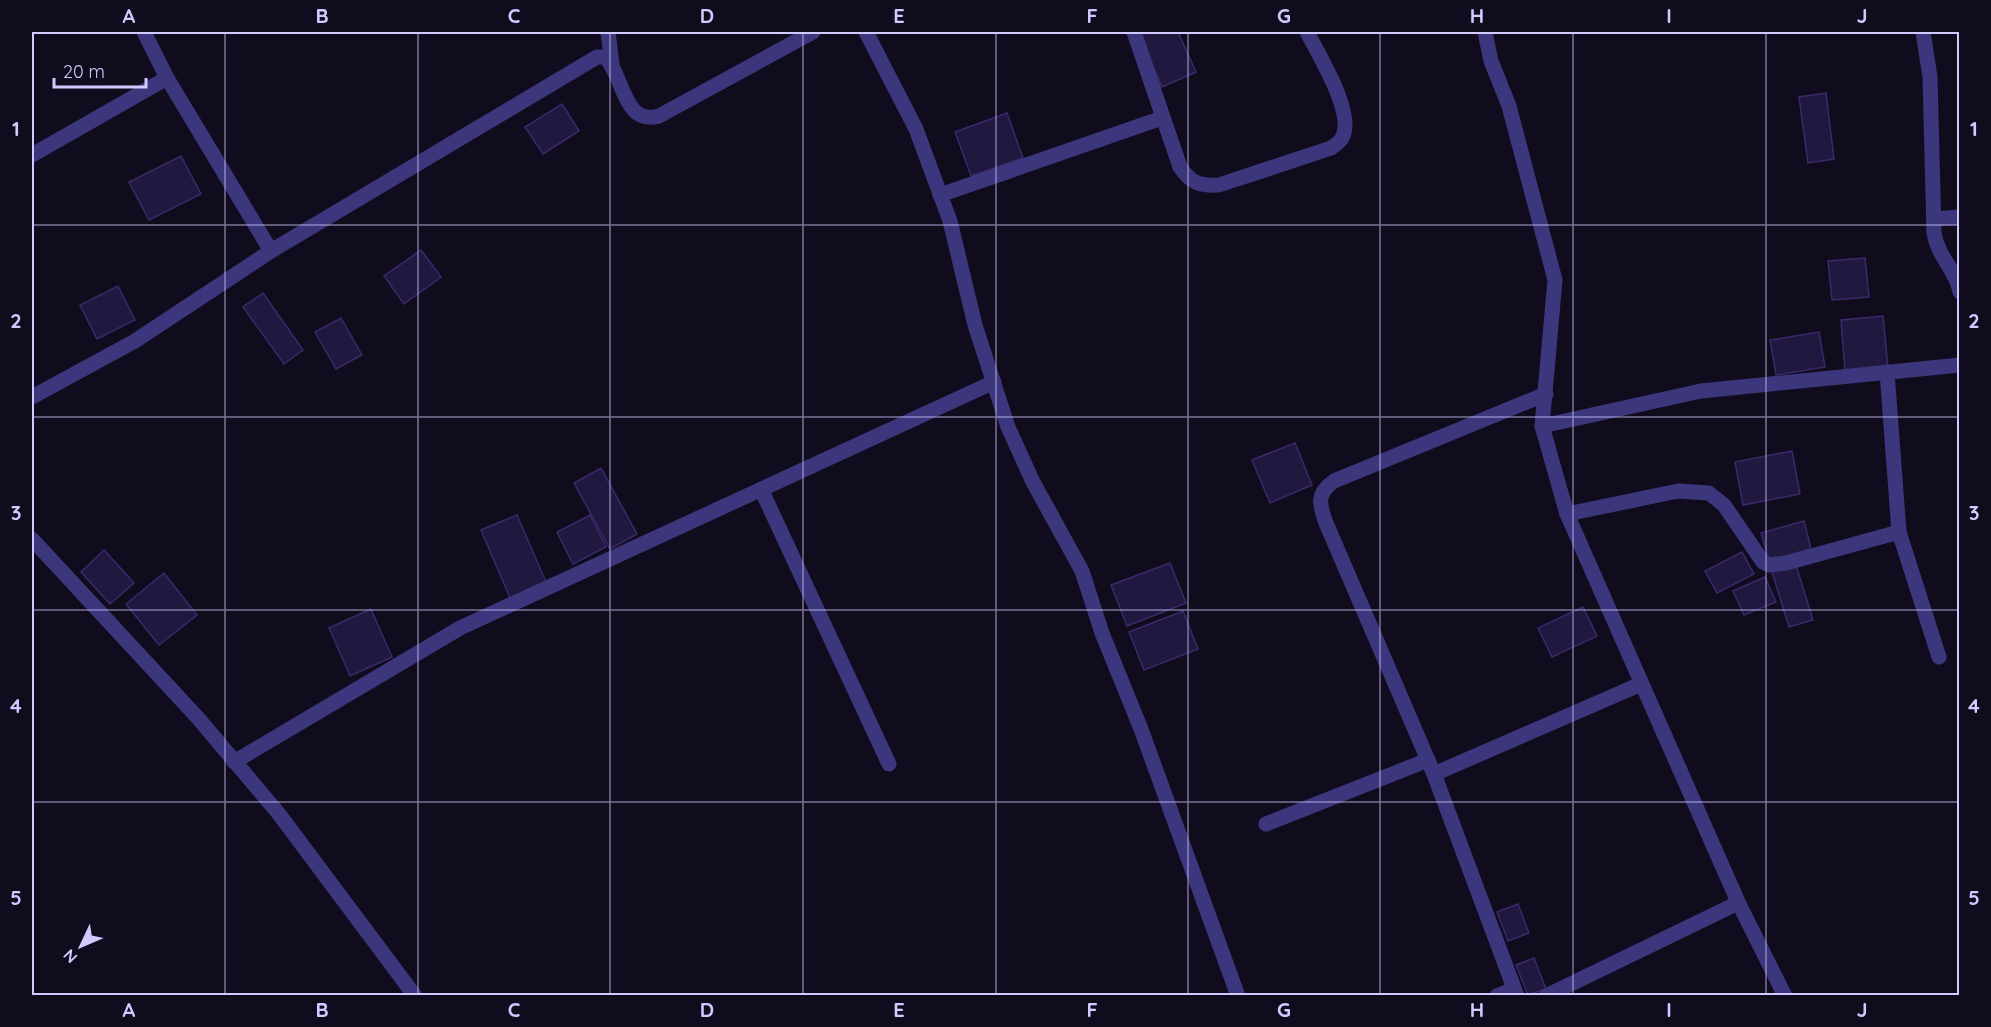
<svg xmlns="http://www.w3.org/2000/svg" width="1991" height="1027" font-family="Quicksand,sans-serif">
<rect width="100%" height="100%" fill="#100c1e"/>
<g fill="#21183f" stroke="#392a6b" stroke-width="1.5">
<polygon points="1144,32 1178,32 1196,72 1162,87 1139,34"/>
<polygon points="1826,93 1834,159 1808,163 1799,97"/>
<polygon points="562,104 579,131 543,154 525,127"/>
<polygon points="1007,113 1023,158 971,176 955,132"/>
<polygon points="181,156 201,194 149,220 129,182"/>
<polygon points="421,250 441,277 404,304 384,276"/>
<polygon points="1865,258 1869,297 1832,300 1828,261"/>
<polygon points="118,286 135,320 97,339 80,305"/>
<polygon points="263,293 303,350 284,364 243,307"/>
<polygon points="1883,316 1888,368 1845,372 1841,320"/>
<polygon points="341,318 362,355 336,369 315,332"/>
<polygon points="1819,332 1825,367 1776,375 1770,340"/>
<polygon points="1295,443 1312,485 1270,503 1252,460"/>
<polygon points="1792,451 1800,494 1743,505 1735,462"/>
<polygon points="601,468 637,534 610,549 574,483"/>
<polygon points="517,515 546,582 510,598 481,530"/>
<polygon points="590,515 606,547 573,564 557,532"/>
<polygon points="1804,521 1811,549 1769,561 1761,533"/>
<polygon points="104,550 134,583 110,604 81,572"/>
<polygon points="1742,552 1754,574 1717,593 1705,571"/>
<polygon points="1170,563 1186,603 1127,626 1111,585"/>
<polygon points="1796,565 1813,620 1789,627 1772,572"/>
<polygon points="164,573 197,615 159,645 126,604"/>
<polygon points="1765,577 1776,602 1744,615 1733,591"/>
<polygon points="1583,607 1597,636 1552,657 1538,628"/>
<polygon points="371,609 392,657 350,676 329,628"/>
<polygon points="1183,611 1198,649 1144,670 1129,632"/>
<polygon points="1518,904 1529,933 1508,941 1497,912"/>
<polygon points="1534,958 1546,989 1528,995 1516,965"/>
</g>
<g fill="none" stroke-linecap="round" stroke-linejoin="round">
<g stroke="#3c377d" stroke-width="15">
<polyline points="144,32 167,78 271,251"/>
<polyline points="608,32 612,64"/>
<polyline points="866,32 916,129 950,221 975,325 1008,427 1033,482 1082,571 1102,633 1141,729 1238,996"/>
<path d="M 1134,32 L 1180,167 C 1191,183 1199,186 1219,185 L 1331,148 C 1334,146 1340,142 1342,138 C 1356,114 1318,54 1307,32"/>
<polyline points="1485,32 1491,61 1509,106 1555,280 1542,426 1567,514 1739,904 1785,996"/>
<path d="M 1923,32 L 1930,77 L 1934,233 C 1938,258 1956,269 1960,292"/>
<polyline points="32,155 167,78"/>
<polyline points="940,195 1162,118"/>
<polyline points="1934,219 1960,217"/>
<polyline points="1887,372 1899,532 1939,657"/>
<path d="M 32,397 L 135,341 L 271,251 L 597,57 L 605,57 C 624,76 623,126 659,116 L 813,32"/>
<polyline points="1542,426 1701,391 1960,365"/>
<polyline points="761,489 889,764"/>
<polyline points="1567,514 1678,491 1709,493 1724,505 1763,562 1769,565 1786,563 1899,532"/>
<polyline points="32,539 198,718 279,814 415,996"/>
<polyline points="234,762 460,628 994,382"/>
<polyline points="1434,774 1641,684"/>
<polyline points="1266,824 1428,760"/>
<polyline points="1497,996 1514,989"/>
<path d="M 1517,996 L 1434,774 L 1326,523 C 1319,504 1316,494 1334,481 L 1546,394"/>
<polyline points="1546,996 1738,903"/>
</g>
</g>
<path fill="none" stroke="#d1c9ff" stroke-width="1.5" stroke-opacity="0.55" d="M 225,32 L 225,996M 418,32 L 418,996M 610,32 L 610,996M 803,32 L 803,996M 996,32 L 996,996M 1188,32 L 1188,996M 1380,32 L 1380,996M 1573,32 L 1573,996M 1766,32 L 1766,996M 32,225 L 1960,225M 32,417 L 1960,417M 32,610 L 1960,610M 32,802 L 1960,802"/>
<rect width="1991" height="1027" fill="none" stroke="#100c1e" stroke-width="66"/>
<g transform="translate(81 946) rotate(226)" stroke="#100c1e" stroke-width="4.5" paint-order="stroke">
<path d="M0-4.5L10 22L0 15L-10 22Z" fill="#d1c9ff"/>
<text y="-9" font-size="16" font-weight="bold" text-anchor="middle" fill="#d1c9ff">N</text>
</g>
<path d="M54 78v9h92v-9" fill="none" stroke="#d1c9ff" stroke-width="3"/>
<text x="63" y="78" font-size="18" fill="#d1c9ff" stroke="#100c1e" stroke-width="4.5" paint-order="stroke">20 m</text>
<rect x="33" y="33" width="1925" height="961" fill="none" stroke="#d1c9ff" stroke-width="2"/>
<g font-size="20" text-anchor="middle" font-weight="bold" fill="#d1c9ff">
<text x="129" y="23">A</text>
<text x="322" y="23">B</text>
<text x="514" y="23">C</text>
<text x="707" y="23">D</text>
<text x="899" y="23">E</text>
<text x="1092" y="23">F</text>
<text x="1284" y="23">G</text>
<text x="1477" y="23">H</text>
<text x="1669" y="23">I</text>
<text x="1862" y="23">J</text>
<text x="16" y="136">1</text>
<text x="1974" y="136">1</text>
<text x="16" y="328">2</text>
<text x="1974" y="328">2</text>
<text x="16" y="520">3</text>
<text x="1974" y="520">3</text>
<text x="16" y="713">4</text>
<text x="1974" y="713">4</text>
<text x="16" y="905">5</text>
<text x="1974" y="905">5</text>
<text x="129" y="1017">A</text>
<text x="322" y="1017">B</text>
<text x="514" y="1017">C</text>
<text x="707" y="1017">D</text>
<text x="899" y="1017">E</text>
<text x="1092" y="1017">F</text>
<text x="1284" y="1017">G</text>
<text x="1477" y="1017">H</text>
<text x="1669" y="1017">I</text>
<text x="1862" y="1017">J</text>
</g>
</svg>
